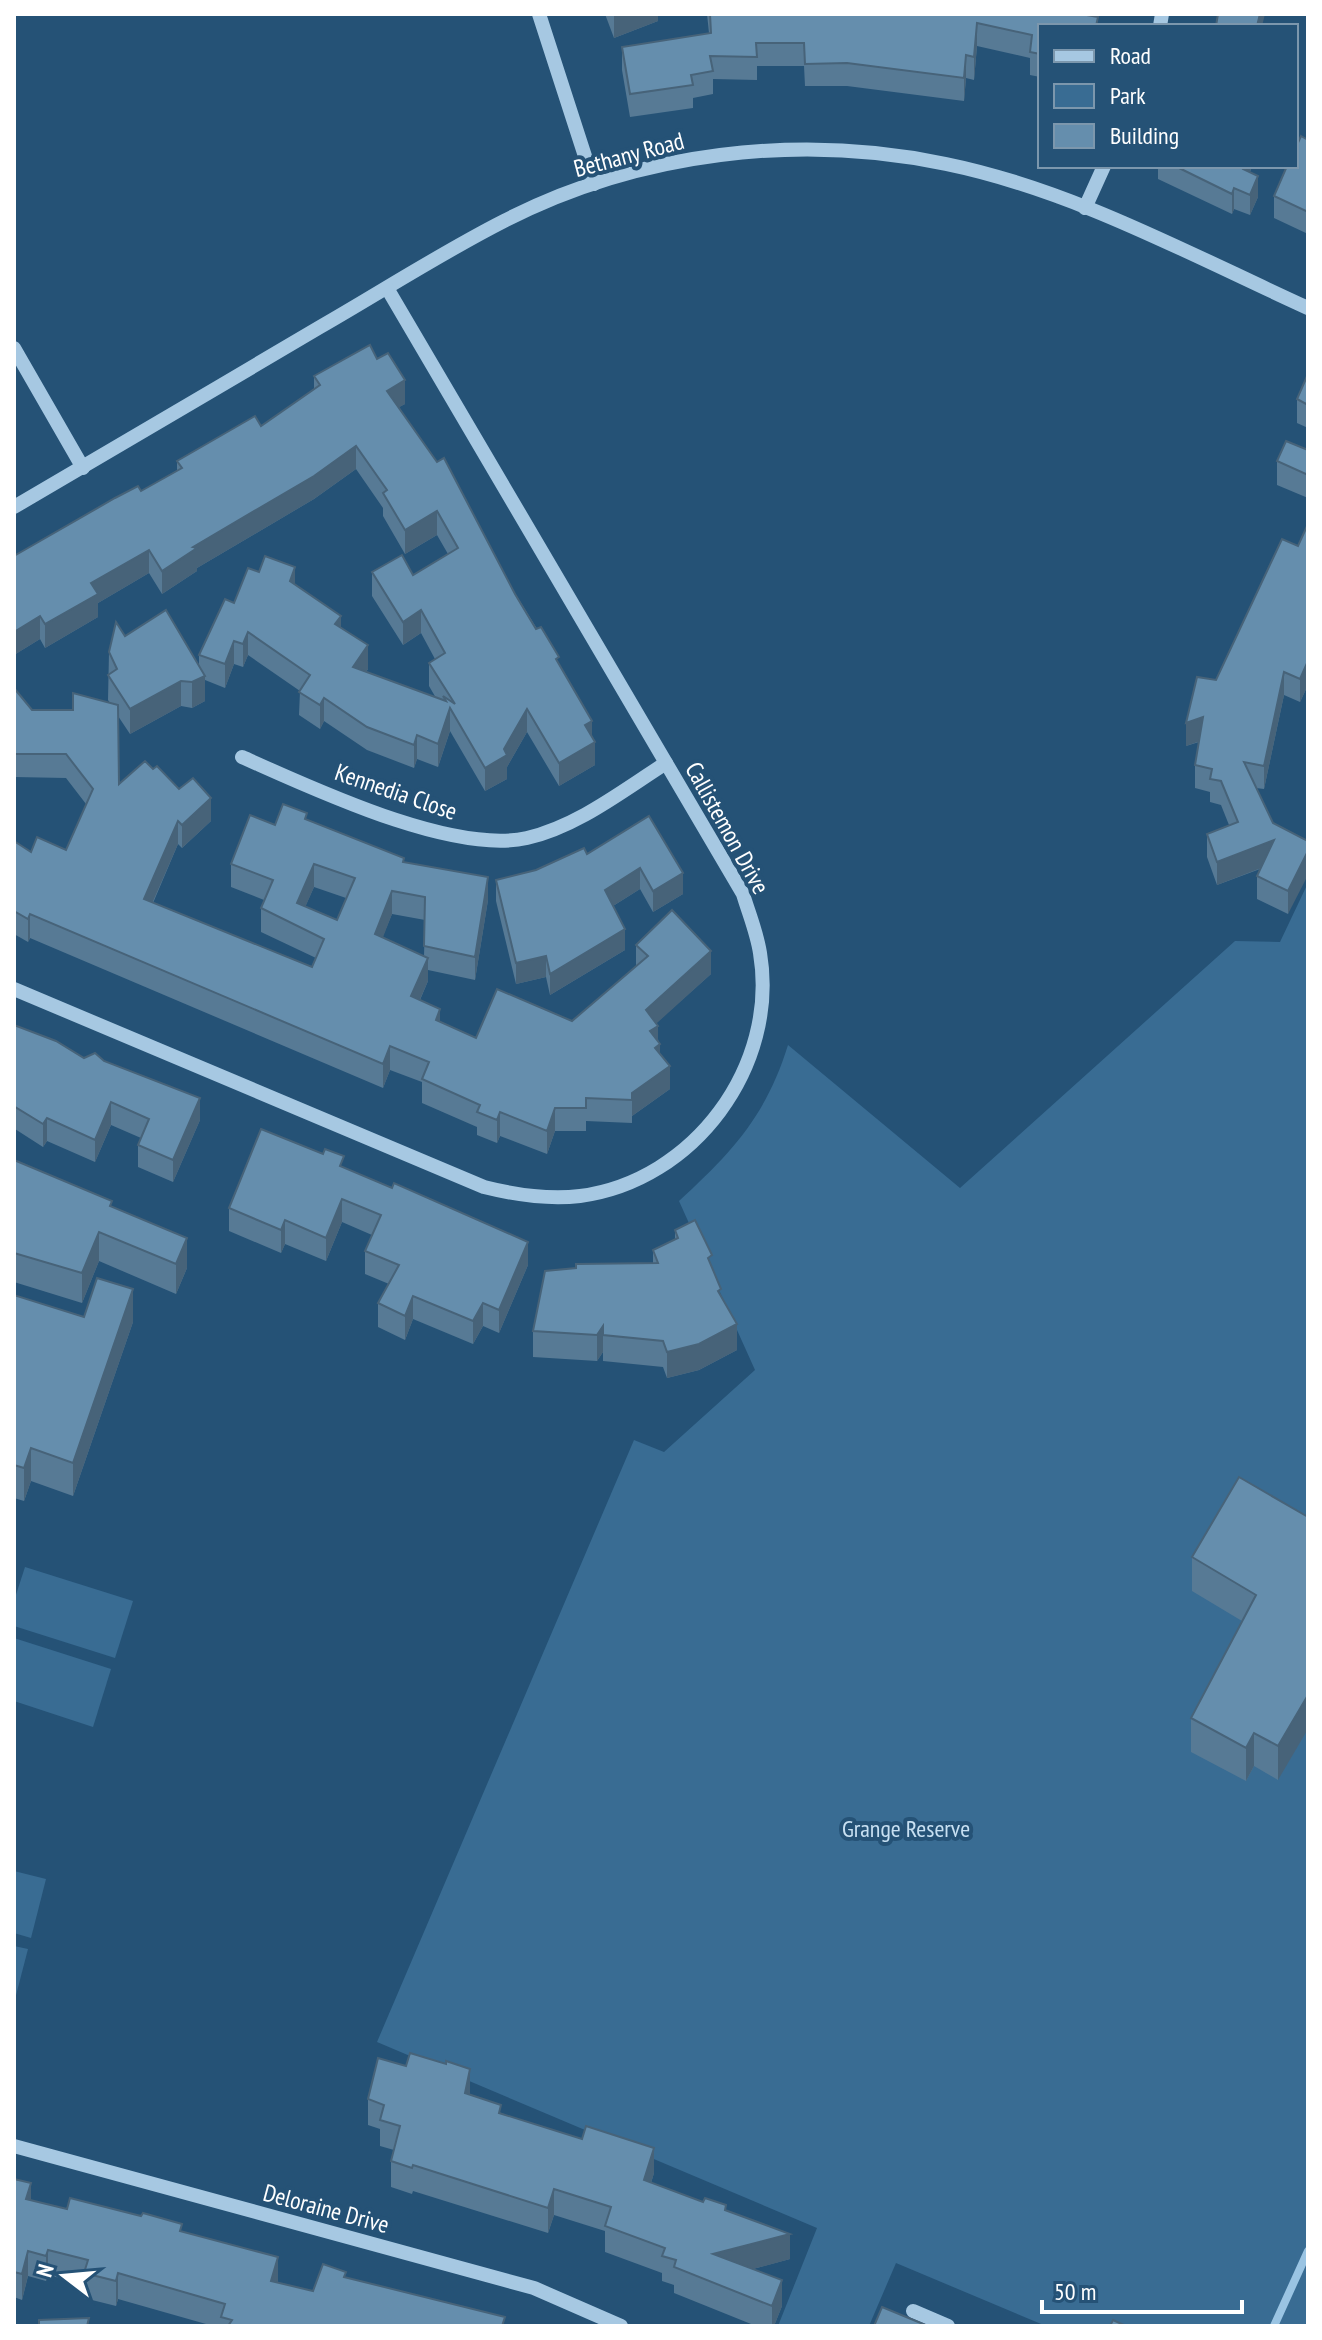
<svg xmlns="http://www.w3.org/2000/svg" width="1322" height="2340" font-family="'PT Sans Narrow',sans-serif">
<rect width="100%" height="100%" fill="#255276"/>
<g fill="#396c93">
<path d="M 1308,883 L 1308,2326 L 1046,2326 L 896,2263 L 869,2326 L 778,2326 L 817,2228 L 377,2042 L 634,1440 L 664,1452 L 755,1370 L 679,1201 C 732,1152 766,1116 788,1045 L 960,1188 L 1235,941 L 1280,942 Z"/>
<polygon points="25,1567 133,1601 115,1658 14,1626 14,1601"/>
<polygon points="14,1638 111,1669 93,1727 14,1701"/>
<polygon points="14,1871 46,1879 31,1938 14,1933"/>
<polygon points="14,1946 28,1949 14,2003"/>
</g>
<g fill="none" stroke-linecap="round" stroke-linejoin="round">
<polyline stroke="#9ac4e3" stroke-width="8" points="1274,2326 1308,2251"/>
<g stroke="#a6c8e2" stroke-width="14">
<polyline points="539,14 594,184"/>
<polyline points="1160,26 1162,14"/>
<polyline points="1085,208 1104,166"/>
<polyline points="14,348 83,468"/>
<path d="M 14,507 C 116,448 218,387 320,327 C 381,292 441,253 504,221 C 638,152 799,133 946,164 C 1073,190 1191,255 1308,308"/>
<path d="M 242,757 C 312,788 452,855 527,838 C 578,826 622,791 666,763"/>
<path d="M 14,989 L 484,1187 C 516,1195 547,1200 580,1196 C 694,1181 779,1066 760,953 C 757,933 749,914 743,894 L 387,288"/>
<polyline points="14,2146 534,2288 621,2326"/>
<polyline points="913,2311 948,2326"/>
</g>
</g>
<g fill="#577a95" fill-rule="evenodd">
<polygon points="605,14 671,14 658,16 658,21 614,38"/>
<polygon points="707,14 1081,14 1098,26 1040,26 1040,77 1030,75 1030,58 977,46 974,80 966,78 964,101 847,86 805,86 804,66 757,66 757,80 713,79 713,94 693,98 693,108 630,117 622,70 622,47 709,33"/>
<polygon points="1308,140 1308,234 1274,218 1274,196"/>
<polygon points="1158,166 1252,166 1250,172 1258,197 1250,215 1234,209 1232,214 1158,179"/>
<path d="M 377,359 L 405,404 L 399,407 L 559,664 L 592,736 L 595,765 L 559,786 L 527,732 L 507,767 L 507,779 L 485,791 L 450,731 L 438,767 L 417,759 L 414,768 L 367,750 L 324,721 L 320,729 L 299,715 L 300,691 L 248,655 L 243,667 L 234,664 L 225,688 L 205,680 L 205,701 L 192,708 L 181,706 L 130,734 L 118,716 L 119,784 L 211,821 L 182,848 L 178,844 L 153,903 L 312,967 L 316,958 L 261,932 L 261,908 L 264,900 L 231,887 L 231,864 L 275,825 L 307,820 L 404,862 L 488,900 L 475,980 L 428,970 L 428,981 L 420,1000 L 440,1022 L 476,1038 L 572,1021 L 636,967 L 636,945 L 711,974 L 656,1023 L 660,1054 L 670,1089 L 632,1116 L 632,1123 L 586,1121 L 586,1131 L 555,1131 L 547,1154 L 500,1136 L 497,1143 L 477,1135 L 477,1127 L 422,1103 L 422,1082 L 390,1070 L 383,1088 L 30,938 L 28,942 L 14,934 L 14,841 L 31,852 L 66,850 L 86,804 L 66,778 L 14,777 L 14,688 L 32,710 L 73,710 L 73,693 L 110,703 L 108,700 L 109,652 L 125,636 L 199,666 L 199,655 L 234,603 L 295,584 L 341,627 L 368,669 L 366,672 L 436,698 L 429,686 L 429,663 L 435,659 L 421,633 L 403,645 L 372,596 L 372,572 L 413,575 L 448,554 L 437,535 L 405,554 L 383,516 L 383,508 L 356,469 L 314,499 L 197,568 L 197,571 L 162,594 L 149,573 L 98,603 L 98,617 L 45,648 L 40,639 L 14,655 L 14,556 L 141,491 L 177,471 L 177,461 L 261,426 L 314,389 L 314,376 ZM 314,887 L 346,898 L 337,920 L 305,907 ZM 392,914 L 425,920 L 424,956 L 382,938 Z"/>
<polygon points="1308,374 1308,428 1297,423 1297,399"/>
<polygon points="1308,450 1308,498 1277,485 1277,461"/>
<polygon points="1308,524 1308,685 1300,702 1284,695 1264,789 1256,788 1273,823 1308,841 1288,914 1257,899 1257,876 1260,869 1217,885 1207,857 1207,834 1229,825 1221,805 1210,802 1210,792 1195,788 1195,765 1199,742 1186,746 1216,680 1298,546"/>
<polygon points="649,816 683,894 653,912 640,889 613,906 625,950 550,995 546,977 516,984 496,901 496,880 536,870 587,854"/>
<polygon points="14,1025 84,1058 104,1061 200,1120 173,1182 138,1167 138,1145 141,1138 111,1125 95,1162 47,1141 43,1147 15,1129 14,1131"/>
<polygon points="14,1160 112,1207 187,1268 176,1294 99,1261 82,1303 14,1282"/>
<polygon points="344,1168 528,1265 499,1333 483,1326 473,1344 413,1319 405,1340 378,1327 378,1303 389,1284 365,1274 365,1251 372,1235 342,1222 326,1261 285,1244 281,1253 229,1231 229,1208"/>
<polygon points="675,1230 712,1267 737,1350 699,1370 667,1378 663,1367 603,1361 603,1352 597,1361 533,1357 533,1331 653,1264 653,1250 675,1239"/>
<polygon points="14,1295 84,1317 133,1322 73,1496 31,1481 24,1501 14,1498"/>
<polygon points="1308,1517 1278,1780 1254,1766 1246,1781 1191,1752 1191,1718 1242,1621 1192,1591 1192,1557"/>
<polygon points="446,2064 470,2095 501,2113 654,2173 651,2183 726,2210 790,2259 753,2269 782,2306 774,2326 756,2326 674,2293 674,2285 662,2281 662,2273 605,2252 605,2231 554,2215 548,2233 413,2191 412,2194 391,2187 391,2161 394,2150 380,2146 380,2129 368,2125 368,2099 406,2066"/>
<polygon points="14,2179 31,2200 67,2209 182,2232 278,2283 313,2291 346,2277 505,2326 213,2326 118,2299 116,2306 84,2298 84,2284 48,2275 46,2281 28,2276 22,2300 14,2297"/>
</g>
<g fill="#476379">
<polygon points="614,14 658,14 658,21 614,38"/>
<polygon points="1260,14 1265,14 1262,26 1257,26"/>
<polygon points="977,23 977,46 974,80 974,57"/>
<polygon points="966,55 966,78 964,101 964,78"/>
<polygon points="1244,166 1252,166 1243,190 1243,169"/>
<polygon points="1258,176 1258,197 1250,215 1250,195"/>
<polygon points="1234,188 1234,209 1232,214 1232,194"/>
<polygon points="405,380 405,404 387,414 387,391"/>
<polygon points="356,446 356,469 314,499 197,568 197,571 162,594 162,571 193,547"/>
<polygon points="437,511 437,535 405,554 405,530"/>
<polygon points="149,550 149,573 98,603 98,617 45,648 45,624 91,583"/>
<polygon points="295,567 295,591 290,581"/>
<polygon points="421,610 421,633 403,645 403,622"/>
<polygon points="40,616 40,639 14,655 14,632"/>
<polygon points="341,616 341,639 335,624"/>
<polygon points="248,632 248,655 243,667 243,644"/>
<polygon points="234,641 234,664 225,688 225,664"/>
<polygon points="368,645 368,669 353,691 353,667"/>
<polygon points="1308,661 1308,685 1300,702 1300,679"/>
<polygon points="1284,672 1284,695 1264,789 1264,766"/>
<polygon points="205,676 205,701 192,708 192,682"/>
<polygon points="181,681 181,706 130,734 130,709"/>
<polygon points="324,698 324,721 320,729 320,705"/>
<polygon points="450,708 450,731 438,767 438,744"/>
<polygon points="527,709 527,732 507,767 507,779 485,791 485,768 504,749"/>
<polygon points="1203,717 1203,740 1186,746 1186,723"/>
<polygon points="592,721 592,744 595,742 595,765 559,786 559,763 585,725"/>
<polygon points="417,735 417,759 414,768 414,745"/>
<polygon points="211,798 211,821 182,848 182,825"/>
<polygon points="178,821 178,844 144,922 144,899"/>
<polygon points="1274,840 1274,863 1217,885 1217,862"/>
<polygon points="1308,851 1308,875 1288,914 1288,891"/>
<polygon points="314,864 314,887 297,926 297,903"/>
<polygon points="640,868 640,889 605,911 605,890"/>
<polygon points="683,873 683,894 653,912 653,891"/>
<polygon points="488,877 488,900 475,980 475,957"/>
<polygon points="392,891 392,914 375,958 375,934"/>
<polygon points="30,914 30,938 28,942 28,919"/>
<polygon points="625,929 625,950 550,995 550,974"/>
<polygon points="711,951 711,974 646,1033 646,1010"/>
<polygon points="546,956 546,977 516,984 516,963"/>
<polygon points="428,958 428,981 411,1020 411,996"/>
<polygon points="440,1009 440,1032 436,1020"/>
<polygon points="658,1026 658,1046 660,1044 660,1067 650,1031"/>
<polygon points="390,1046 390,1070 383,1088 383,1064"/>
<polygon points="670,1066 670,1089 632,1116 632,1093"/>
<polygon points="200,1098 200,1120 173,1182 173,1160"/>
<polygon points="111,1102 111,1125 95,1162 95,1140"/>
<polygon points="555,1108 555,1131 547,1154 547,1131"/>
<polygon points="500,1112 500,1136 497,1143 497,1120"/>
<polygon points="47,1118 47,1141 43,1147 43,1124"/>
<polygon points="342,1199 342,1222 326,1261 326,1238"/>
<polygon points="285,1220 285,1244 281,1253 281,1230"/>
<polygon points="99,1232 99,1261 82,1303 82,1273"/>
<polygon points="187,1238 187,1268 176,1294 176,1264"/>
<polygon points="528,1242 528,1265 499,1333 499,1310"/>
<polygon points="133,1289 133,1322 73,1496 73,1463"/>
<polygon points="413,1296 413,1319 405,1340 405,1316"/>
<polygon points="483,1303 483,1326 473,1344 473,1321"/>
<polygon points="737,1324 737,1350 699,1370 667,1378 667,1352"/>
<polygon points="603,1326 603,1352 597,1361 597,1335"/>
<polygon points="31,1448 31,1481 24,1501 24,1468"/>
<polygon points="1308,1695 1308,1729 1278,1780 1278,1746"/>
<polygon points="1254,1733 1254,1766 1246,1781 1246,1748"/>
<polygon points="470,2069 470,2095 465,2093"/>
<polygon points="654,2148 654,2173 644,2206 644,2180"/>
<polygon points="31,2183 31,2208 26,2199"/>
<polygon points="554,2189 554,2215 548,2233 548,2208"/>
<polygon points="790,2234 790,2259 713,2280 713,2254"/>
<polygon points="48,2250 48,2275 46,2281 46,2256"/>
<polygon points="28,2251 28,2276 22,2300 22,2274"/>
<polygon points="278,2257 278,2282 271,2281"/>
<polygon points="118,2273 118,2299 116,2306 116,2281"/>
<polygon points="782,2280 782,2306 774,2326 772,2326 772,2306"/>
</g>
<g fill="#658ead" stroke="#476379" stroke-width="2" fill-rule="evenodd">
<polygon points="710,14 1081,14 1098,17 1096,26 1040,26 1040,54 1030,52 1032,35 977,23 974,57 966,55 964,78 847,63 805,64 804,43 756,43 757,57 710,56 713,71 691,75 693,85 630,94 622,47 711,33"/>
<polygon points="1218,14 1260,14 1257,26 1216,26"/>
<polygon points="1301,136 1308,140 1308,212 1274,196 1287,166 1296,166 1296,147"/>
<polygon points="1175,166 1244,166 1243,169 1258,176 1250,195 1234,188 1232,194"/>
<polygon points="370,345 377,359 388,353 405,380 387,391 437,462 444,458 515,594 536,629 541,627 559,657 556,659 592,721 585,725 595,742 559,763 527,709 504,749 507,755 485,768 450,708 438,744 417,735 414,745 367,727 324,698 320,705 299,692 310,675 248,632 243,644 234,641 225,664 199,655 225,599 234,603 248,568 259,572 265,556 295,567 290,581 341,616 335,624 368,645 353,667 446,701 443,696 455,704 429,663 445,653 421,610 403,622 372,572 402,555 413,575 458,548 437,511 405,530 383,493 387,490 356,446 314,476 193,547 197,548 162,571 149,550 91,583 98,594 45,624 40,616 14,632 14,556 115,498 138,486 141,491 182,468 177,461 255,416 261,426 320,385 314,376"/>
<polygon points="1308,374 1308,405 1297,399"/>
<polygon points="1286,441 1308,450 1308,475 1277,461"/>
<polygon points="1308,524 1308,661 1300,679 1284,672 1264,766 1244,762 1273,823 1308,841 1308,851 1288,891 1257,876 1274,840 1217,862 1207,834 1238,822 1221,781 1210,779 1212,769 1195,765 1203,717 1186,723 1197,677 1216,680 1282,539 1298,546"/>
<polygon points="166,610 205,676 192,682 181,681 130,709 108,675 117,669 109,652 116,622 125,636"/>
<path d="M 14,688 L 32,710 L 73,710 L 73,693 L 118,705 L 119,784 L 145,761 L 153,769 L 157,766 L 179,789 L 193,778 L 211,798 L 182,825 L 178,821 L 144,899 L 312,967 L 324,939 L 261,908 L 273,880 L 231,864 L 250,815 L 275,825 L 283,804 L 307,813 L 305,819 L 404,858 L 403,862 L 488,877 L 475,957 L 424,946 L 425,897 L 392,891 L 375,934 L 428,958 L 411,996 L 440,1009 L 436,1020 L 476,1038 L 497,989 L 572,1021 L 648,956 L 636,945 L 672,910 L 711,951 L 646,1010 L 658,1026 L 650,1031 L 660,1044 L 655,1048 L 670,1066 L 632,1093 L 632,1100 L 586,1098 L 586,1108 L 555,1108 L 547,1131 L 500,1112 L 497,1120 L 477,1112 L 480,1105 L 422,1079 L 429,1062 L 390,1046 L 383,1064 L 30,914 L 28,919 L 14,911 L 14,841 L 31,852 L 37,837 L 66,850 L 93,789 L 66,754 L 14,754 ZM 314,864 L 355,878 L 337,920 L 297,903 Z"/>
<polygon points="649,816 683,873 653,891 640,868 605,890 625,929 550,974 546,956 516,963 496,880 536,870 584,848 587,854"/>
<polygon points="14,1025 56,1041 84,1058 95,1053 104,1061 200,1098 173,1160 138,1145 149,1119 111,1102 95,1140 47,1118 43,1124 15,1107 14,1109"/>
<polygon points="261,1129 323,1154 325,1149 344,1156 340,1166 392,1188 394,1183 528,1242 499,1310 483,1303 473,1321 413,1296 405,1316 378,1303 399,1265 365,1251 381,1215 342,1199 326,1238 285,1220 281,1230 229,1208"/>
<polygon points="14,1160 112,1201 110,1206 187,1238 176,1264 99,1232 82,1273 14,1253"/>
<polygon points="695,1220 712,1255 708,1258 721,1289 718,1291 737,1324 699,1344 667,1352 663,1341 603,1335 603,1326 597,1335 533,1331 545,1271 576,1268 576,1264 658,1263 653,1250 678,1238 675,1230"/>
<polygon points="97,1278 133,1289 73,1463 31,1448 24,1468 14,1465 14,1295 84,1317"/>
<polygon points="1239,1477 1308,1517 1308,1695 1278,1746 1254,1733 1246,1748 1191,1718 1256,1595 1192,1557"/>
<polygon points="410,2053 446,2064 446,2061 470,2069 465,2093 501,2105 499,2113 582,2139 586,2126 654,2148 644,2180 703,2202 705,2198 726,2205 725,2210 790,2234 713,2254 782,2280 772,2306 674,2267 676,2260 662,2256 665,2248 605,2226 611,2207 554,2189 548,2208 413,2165 412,2168 391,2161 400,2126 380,2120 384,2105 368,2099 378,2058 406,2066"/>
<polygon points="14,2179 31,2183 26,2199 67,2209 70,2198 141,2216 143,2213 182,2224 180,2231 278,2257 271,2281 313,2291 323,2264 346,2272 344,2277 505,2317 502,2326 228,2326 232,2320 221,2317 225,2304 118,2273 116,2281 84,2273 88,2260 48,2250 46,2256 28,2251 22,2274 14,2272"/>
<polygon points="882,2307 928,2326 874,2326"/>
<polygon points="89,2318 87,2326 39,2326 39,2320"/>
<polygon points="1113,2320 1126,2326 1110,2326"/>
</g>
<g text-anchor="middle" stroke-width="8" stroke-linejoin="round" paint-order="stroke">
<g font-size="24" fill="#fff" stroke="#255276">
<text transform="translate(629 155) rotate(-15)" y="8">Bethany Road</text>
<text transform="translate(396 792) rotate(19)" y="8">Kennedia Close</text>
<text transform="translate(727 828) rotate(61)" y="8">Callistemon Drive</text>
<text transform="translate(326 2209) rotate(15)" y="8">Deloraine Drive</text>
</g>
<g font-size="24" fill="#c8e0f2" stroke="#255276">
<text x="906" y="1837">Grange Reserve</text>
</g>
</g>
<rect width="1322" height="2340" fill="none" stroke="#ffffff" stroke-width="32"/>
<rect x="1038" y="24" width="260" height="144" fill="#255276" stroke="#7c97ad" stroke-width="2"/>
<rect x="1054" y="50" width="40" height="12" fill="#a6c8e2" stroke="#7c97ad" stroke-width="2"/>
<text x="1110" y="64" font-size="24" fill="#ffffff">Road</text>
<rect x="1054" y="84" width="40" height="24" fill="#396c93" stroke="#7c97ad" stroke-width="2"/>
<text x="1110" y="104" font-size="24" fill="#ffffff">Park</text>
<rect x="1054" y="124" width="40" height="24" fill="#658ead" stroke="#7c97ad" stroke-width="2"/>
<text x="1110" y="144" font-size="24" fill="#ffffff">Building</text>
<g transform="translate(64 2276) rotate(286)" stroke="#255276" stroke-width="6" paint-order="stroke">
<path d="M0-6L14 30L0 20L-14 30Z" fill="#ffffff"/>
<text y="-12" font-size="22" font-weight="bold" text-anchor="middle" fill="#ffffff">N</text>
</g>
<path d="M1042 2300v12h200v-12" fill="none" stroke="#ffffff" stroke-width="4"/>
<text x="1054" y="2300" font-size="24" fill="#ffffff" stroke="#255276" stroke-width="6" paint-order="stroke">50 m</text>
</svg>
